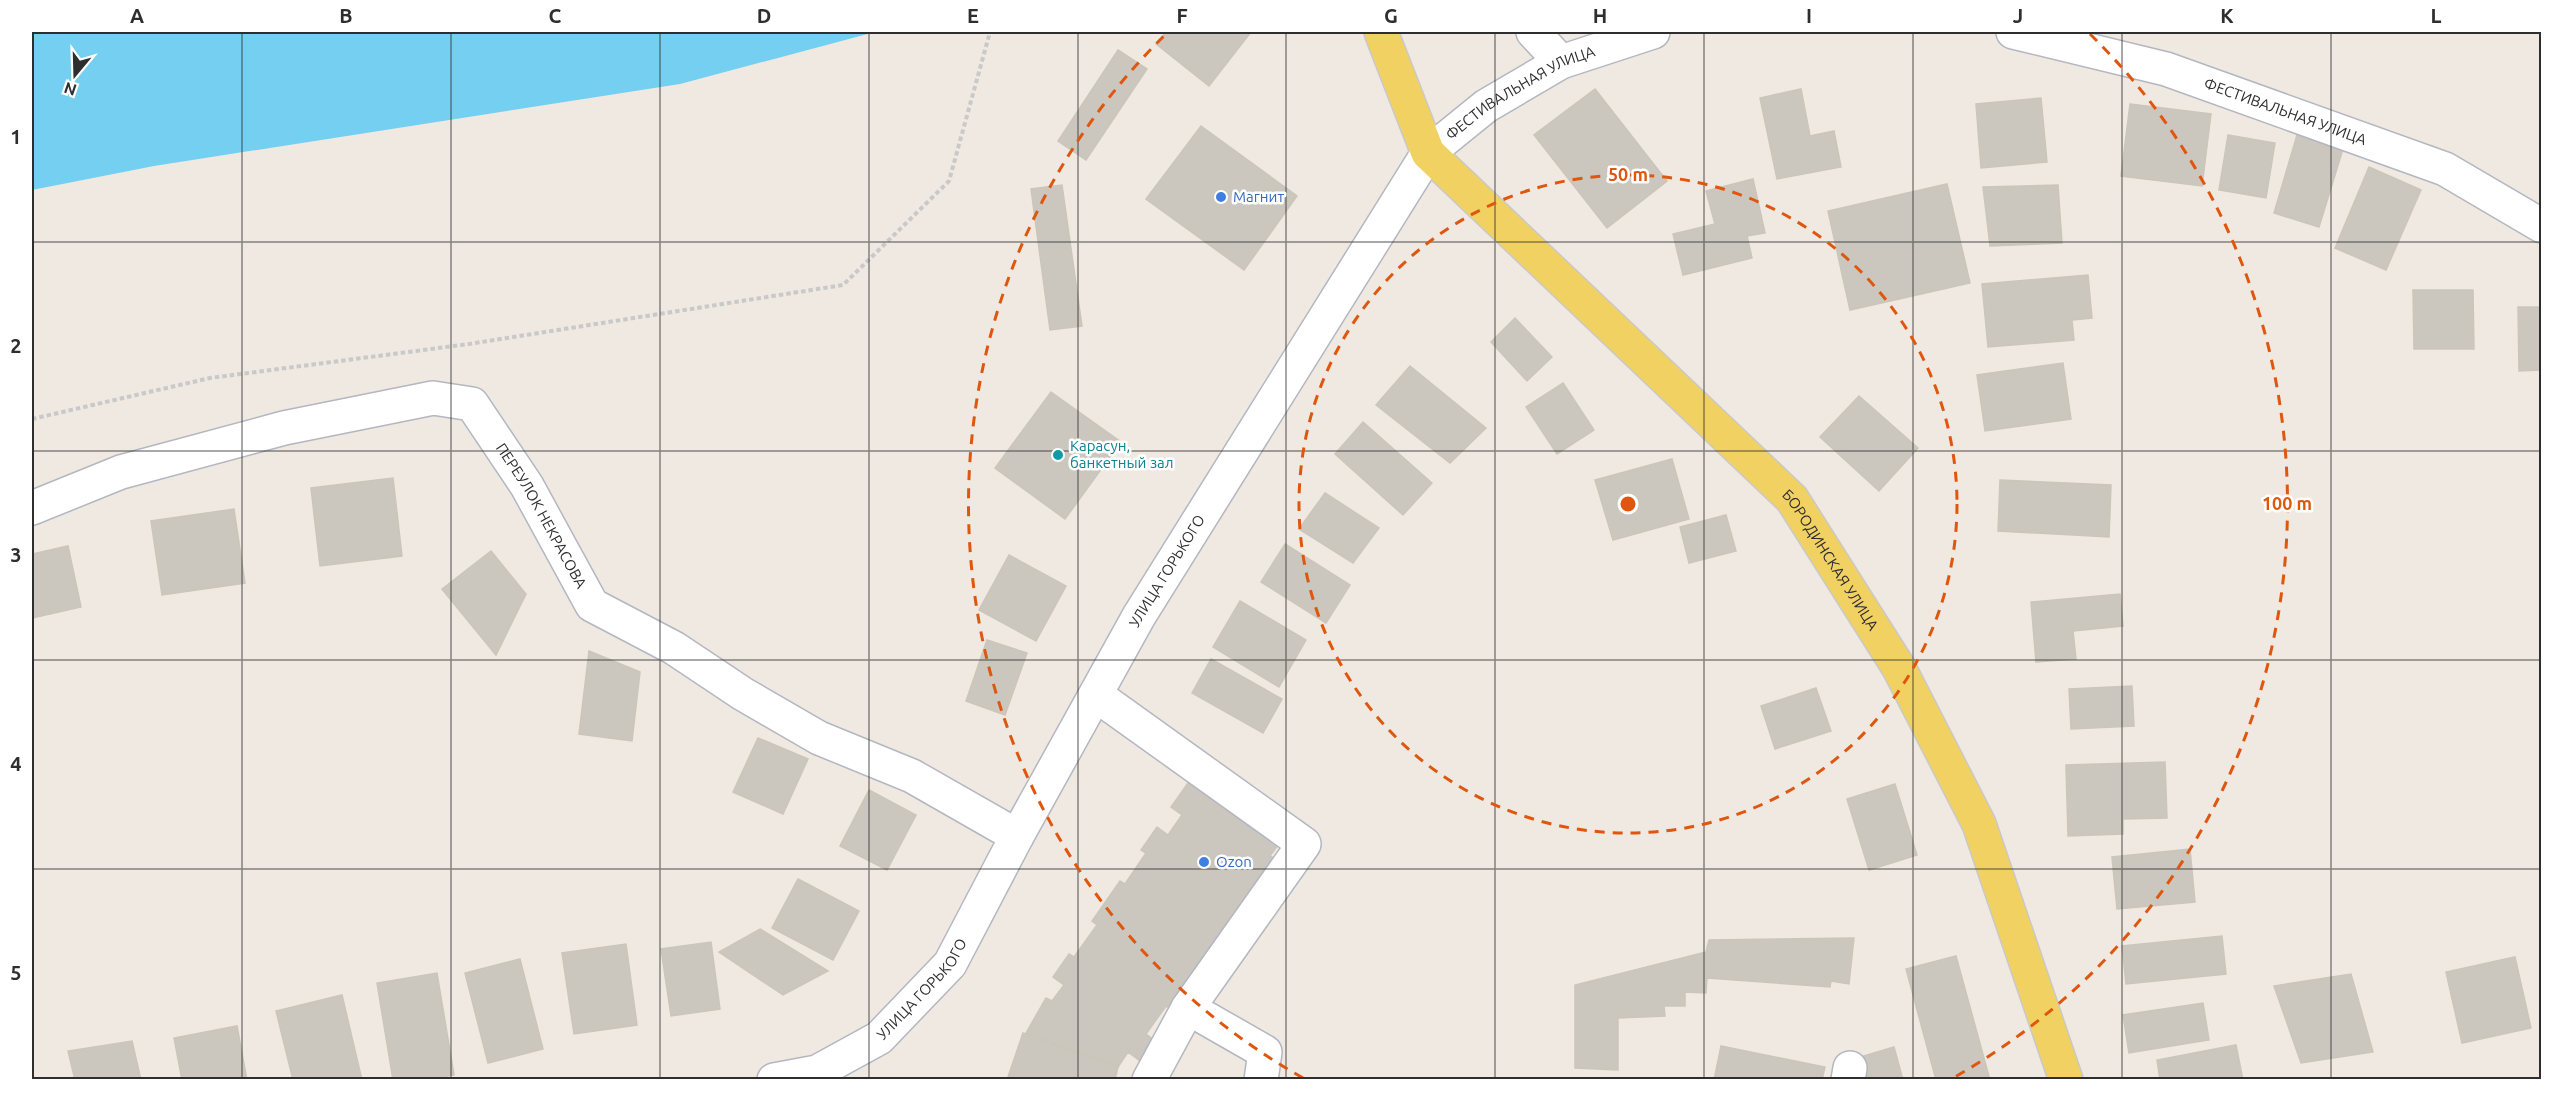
<svg xmlns="http://www.w3.org/2000/svg" width="2573" height="1111" font-family="Ubuntu,sans-serif">
<rect width="100%" height="100%" fill="#efe9e1"/>
<polygon fill="#75cff0" points="32,32 875,32 680,84 154,166 32,190"/>
<g fill="#cbc7bf" stroke="#cbc5ba" stroke-width="1.5">
<polygon points="1166,32 1251,32 1209,86 1156,44"/>
<polygon points="1118,50 1147,69 1086,160 1058,141"/>
<polygon points="1595,89 1667,181 1607,228 1534,135"/>
<polygon points="1801,89 1810,136 1834,131 1841,167 1777,179 1760,98"/>
<polygon points="2041,98 2047,162 1981,168 1976,104"/>
<polygon points="2130,104 2211,114 2202,186 2121,176"/>
<polygon points="1201,126 1297,196 1244,270 1146,199"/>
<polygon points="2228,135 2275,143 2266,198 2219,190"/>
<polygon points="2297,135 2343,149 2319,227 2274,213"/>
<polygon points="2369,167 2421,190 2386,270 2335,248"/>
<polygon points="1753,179 1765,233 1747,236 1752,258 1683,275 1673,234 1715,224 1706,191"/>
<polygon points="1947,184 1970,283 1850,310 1828,211"/>
<polygon points="1062,185 1082,326 1050,330 1031,189"/>
<polygon points="2058,185 2062,243 1990,246 1983,187"/>
<polygon points="2088,275 2092,318 2072,320 2074,340 1988,347 1982,284"/>
<polygon points="2413,290 2473,290 2474,349 2414,349"/>
<polygon points="2518,307 2542,307 2542,370 2519,371"/>
<polygon points="1515,318 1552,357 1527,381 1491,342"/>
<polygon points="2063,363 2071,419 1985,431 1977,375"/>
<polygon points="1410,366 1486,428 1450,463 1376,405"/>
<polygon points="1563,383 1594,430 1557,454 1526,407"/>
<polygon points="1051,392 1121,442 1065,519 995,468"/>
<polygon points="1859,396 1918,448 1879,491 1820,437"/>
<polygon points="1363,422 1432,483 1403,515 1335,454"/>
<polygon points="1672,459 1689,519 1613,540 1595,480"/>
<polygon points="393,478 402,556 320,566 311,488"/>
<polygon points="2000,480 2111,485 2109,537 1998,531"/>
<polygon points="1325,493 1379,528 1353,563 1299,529"/>
<polygon points="234,509 245,583 162,595 151,521"/>
<polygon points="1726,515 1736,551 1689,563 1680,527"/>
<polygon points="1285,544 1350,585 1326,623 1261,582"/>
<polygon points="68,546 81,607 32,618 32,554"/>
<polygon points="491,551 526,594 496,655 442,589"/>
<polygon points="1009,555 1066,586 1036,641 979,610"/>
<polygon points="2120,594 2123,626 2073,631 2076,659 2036,662 2031,602"/>
<polygon points="1240,601 1306,640 1279,687 1213,647"/>
<polygon points="987,640 1027,653 1005,715 966,701"/>
<polygon points="589,651 640,672 632,741 579,734"/>
<polygon points="1211,659 1282,699 1263,733 1192,693"/>
<polygon points="2132,686 2134,726 2071,729 2069,689"/>
<polygon points="1816,688 1831,731 1775,749 1761,706"/>
<polygon points="758,738 808,759 783,814 733,792"/>
<polygon points="2165,762 2167,818 2123,819 2123,834 2068,836 2066,765"/>
<polygon points="1188,783 1211,799 1216,792 1283,838 1270,856 1279,861 1170,1009 1166,1006 1146,1034 1154,1040 1140,1061 1128,1052 1118,1067 1026,1033 1046,998 1052,1001 1064,985 1053,977 1069,954 1074,957 1097,925 1092,921 1120,881 1125,884 1146,853 1141,850 1157,827 1168,835 1182,815 1171,807"/>
<polygon points="1895,784 1917,855 1869,870 1847,799"/>
<polygon points="869,790 916,815 887,870 840,846"/>
<polygon points="2190,849 2195,902 2117,909 2112,857"/>
<polygon points="798,879 859,911 833,960 772,928"/>
<polygon points="760,929 828,971 783,995 719,952"/>
<polygon points="2222,936 2226,974 2126,984 2122,946"/>
<polygon points="1854,938 1849,984 1831,981 1830,987 1707,978 1706,993 1685,992 1685,1006 1664,1006 1665,1016 1618,1018 1618,1070 1575,1068 1575,985 1706,952 1709,940"/>
<polygon points="711,942 720,1009 671,1016 661,949"/>
<polygon points="626,944 637,1025 574,1034 562,953"/>
<polygon points="1956,956 1990,1080 1936,1080 1906,969"/>
<polygon points="2515,957 2531,1028 2462,1043 2446,972"/>
<polygon points="520,959 543,1049 488,1063 465,973"/>
<polygon points="437,973 454,1075 424,1080 393,1080 377,983"/>
<polygon points="2351,974 2373,1052 2301,1063 2274,986"/>
<polygon points="342,995 362,1080 293,1080 276,1011"/>
<polygon points="2203,1003 2209,1040 2129,1053 2123,1015"/>
<polygon points="237,1026 247,1080 182,1080 174,1038"/>
<polygon points="1023,1033 1118,1067 1115,1080 1007,1080"/>
<polygon points="132,1041 141,1080 75,1080 68,1051"/>
<polygon points="2236,1045 2243,1080 2160,1080 2157,1060"/>
<polygon points="1721,1046 1825,1067 1822,1080 1714,1080"/>
<polygon points="1894,1047 1903,1080 1852,1080 1847,1061"/>
</g>
<g fill="none" stroke-linecap="round" stroke-linejoin="round">
<defs>
<g id="minor">
<polyline points="1533,32 1561,62"/>
<path id="s1" d="M 2013,32 L 2166,69 L 2445,169 L 2542,226"/>
<path id="s2" d="M 32,508 L 121,472 L 284,428 L 433,398 L 472,404 L 527,486 L 592,605 L 674,648 L 743,694 L 819,738 L 912,776 L 1017,836"/>
<polyline points="1096,695 1304,844 1188,1008 1149,1080"/>
<polyline points="1188,1008 1265,1052 1261,1080"/>
<path id="s3" d="M 774,1080 L 817,1072 L 879,1038 L 950,964 L 1017,836 L 1139,616 L 1428,153 L 1486,106 L 1561,62 L 1653,32"/>
<polyline points="1848,1080 1850,1068"/>
</g>
<g id="major">
<path id="s4" d="M 1381,32 L 1428,153 L 1792,499 L 1899,668 L 1979,824 L 2066,1080"/>
</g>
</defs>
<use href="#minor" stroke="#b4b7c1" stroke-width="36"/>
<use href="#major" stroke="#c9c9c9" stroke-width="36"/>
<polyline stroke="#c9c9c9" stroke-width="4" stroke-dasharray="4.5 3" stroke-linecap="butt" points="32,419 210,378 469,344 843,285 949,181 990,32"/>
<use href="#minor" stroke="#fff" stroke-width="33"/>
<use href="#major" stroke="#f2d163" stroke-width="33"/>
</g>
<path fill="none" stroke="#2e2e2e" stroke-width="1.5" stroke-opacity="0.55" d="M 242,32 L 242,1080M 451,32 L 451,1080M 660,32 L 660,1080M 869,32 L 869,1080M 1078,32 L 1078,1080M 1286,32 L 1286,1080M 1495,32 L 1495,1080M 1704,32 L 1704,1080M 1913,32 L 1913,1080M 2122,32 L 2122,1080M 2331,32 L 2331,1080M 32,242 L 2542,242M 32,451 L 2542,451M 32,660 L 2542,660M 32,869 L 2542,869"/>
<g fill="none" stroke="#df570e" stroke-width="3" stroke-dasharray="10 8">
<circle cx="1628" cy="504" r="329"/>
<path d="M1303 1078A659 659 0 0 1 1166 34M2090 34A659 659 0 0 1 1953 1078"/>
</g>
<g fill="#3f7fe0" stroke="#fff" stroke-width="2">
<circle cx="1221" cy="197" r="6"/>
<circle cx="1204" cy="862" r="6"/>
</g>
<circle fill="#0f9aa8" stroke="#fff" stroke-width="2" cx="1058" cy="455" r="6"/>
<g text-anchor="middle" stroke-width="5" stroke-linejoin="round" paint-order="stroke">
<g font-size="15" fill="#2e2e2e" stroke="#fff">
<text dy="5" stroke="none"><textPath href="#s3" startOffset="1270">ФЕСТИВАЛЬНАЯ УЛИЦА</textPath></text>
<text dy="5" stroke="none"><textPath href="#s1" startOffset="284">ФЕСТИВАЛЬНАЯ УЛИЦА</textPath></text>
<text dy="5" stroke="none"><textPath href="#s2" startOffset="588">ПЕРЕУЛОК НЕКРАСОВА</textPath></text>
<text dy="5" stroke="none"><textPath href="#s4" startOffset="704">БОРОДИНСКАЯ УЛИЦА</textPath></text>
<text dy="5" stroke="none"><textPath href="#s3" startOffset="666">УЛИЦА ГОРЬКОГО</textPath></text>
<text dy="5" stroke="none"><textPath href="#s3" startOffset="180">УЛИЦА ГОРЬКОГО</textPath></text>
</g>
<g font-size="15" fill="#366cbe" stroke="#fff" text-anchor="start">
<text x="1233" y="202">Магнит</text>
<text x="1216" y="867">Ozon</text>
</g>
<g font-size="15" fill="#0d838f" stroke="#fff" text-anchor="start">
<text x="1070" y="451">Карасун,<tspan x="1070" dy="17">банкетный зал</tspan></text>
</g>
</g>
<circle cx="1628" cy="504" r="9" fill="#df570e" stroke="#fff" stroke-width="3"/>
<g font-size="18" text-anchor="middle" font-weight="bold" fill="#df570e" stroke="#fff" stroke-width="5" stroke-linejoin="round" paint-order="stroke">
<text x="1628" y="181">50 m</text>
<text x="2287" y="510">100 m</text>
</g>
<rect width="2573" height="1111" fill="none" stroke="#ffffff" stroke-width="66"/>
<g transform="translate(75 75) rotate(199)" stroke="#ffffff" stroke-width="4.5" paint-order="stroke">
<path d="M0-4.5L10 22L0 15L-10 22Z" fill="#2e2e2e"/>
<text y="-9" font-size="16" font-weight="bold" text-anchor="middle" fill="#2e2e2e">N</text>
</g>
<rect x="33" y="33" width="2507" height="1045" fill="none" stroke="#2e2e2e" stroke-width="2"/>
<g font-size="20" text-anchor="middle" font-weight="bold" fill="#2e2e2e">
<text x="137" y="23">A</text>
<text x="346" y="23">B</text>
<text x="555" y="23">C</text>
<text x="764" y="23">D</text>
<text x="973" y="23">E</text>
<text x="1182" y="23">F</text>
<text x="1391" y="23">G</text>
<text x="1600" y="23">H</text>
<text x="1809" y="23">I</text>
<text x="2018" y="23">J</text>
<text x="2227" y="23">K</text>
<text x="2436" y="23">L</text>
<text x="16" y="144">1</text>
<text x="16" y="353">2</text>
<text x="16" y="562">3</text>
<text x="16" y="771">4</text>
<text x="16" y="980">5</text>
</g>
</svg>
